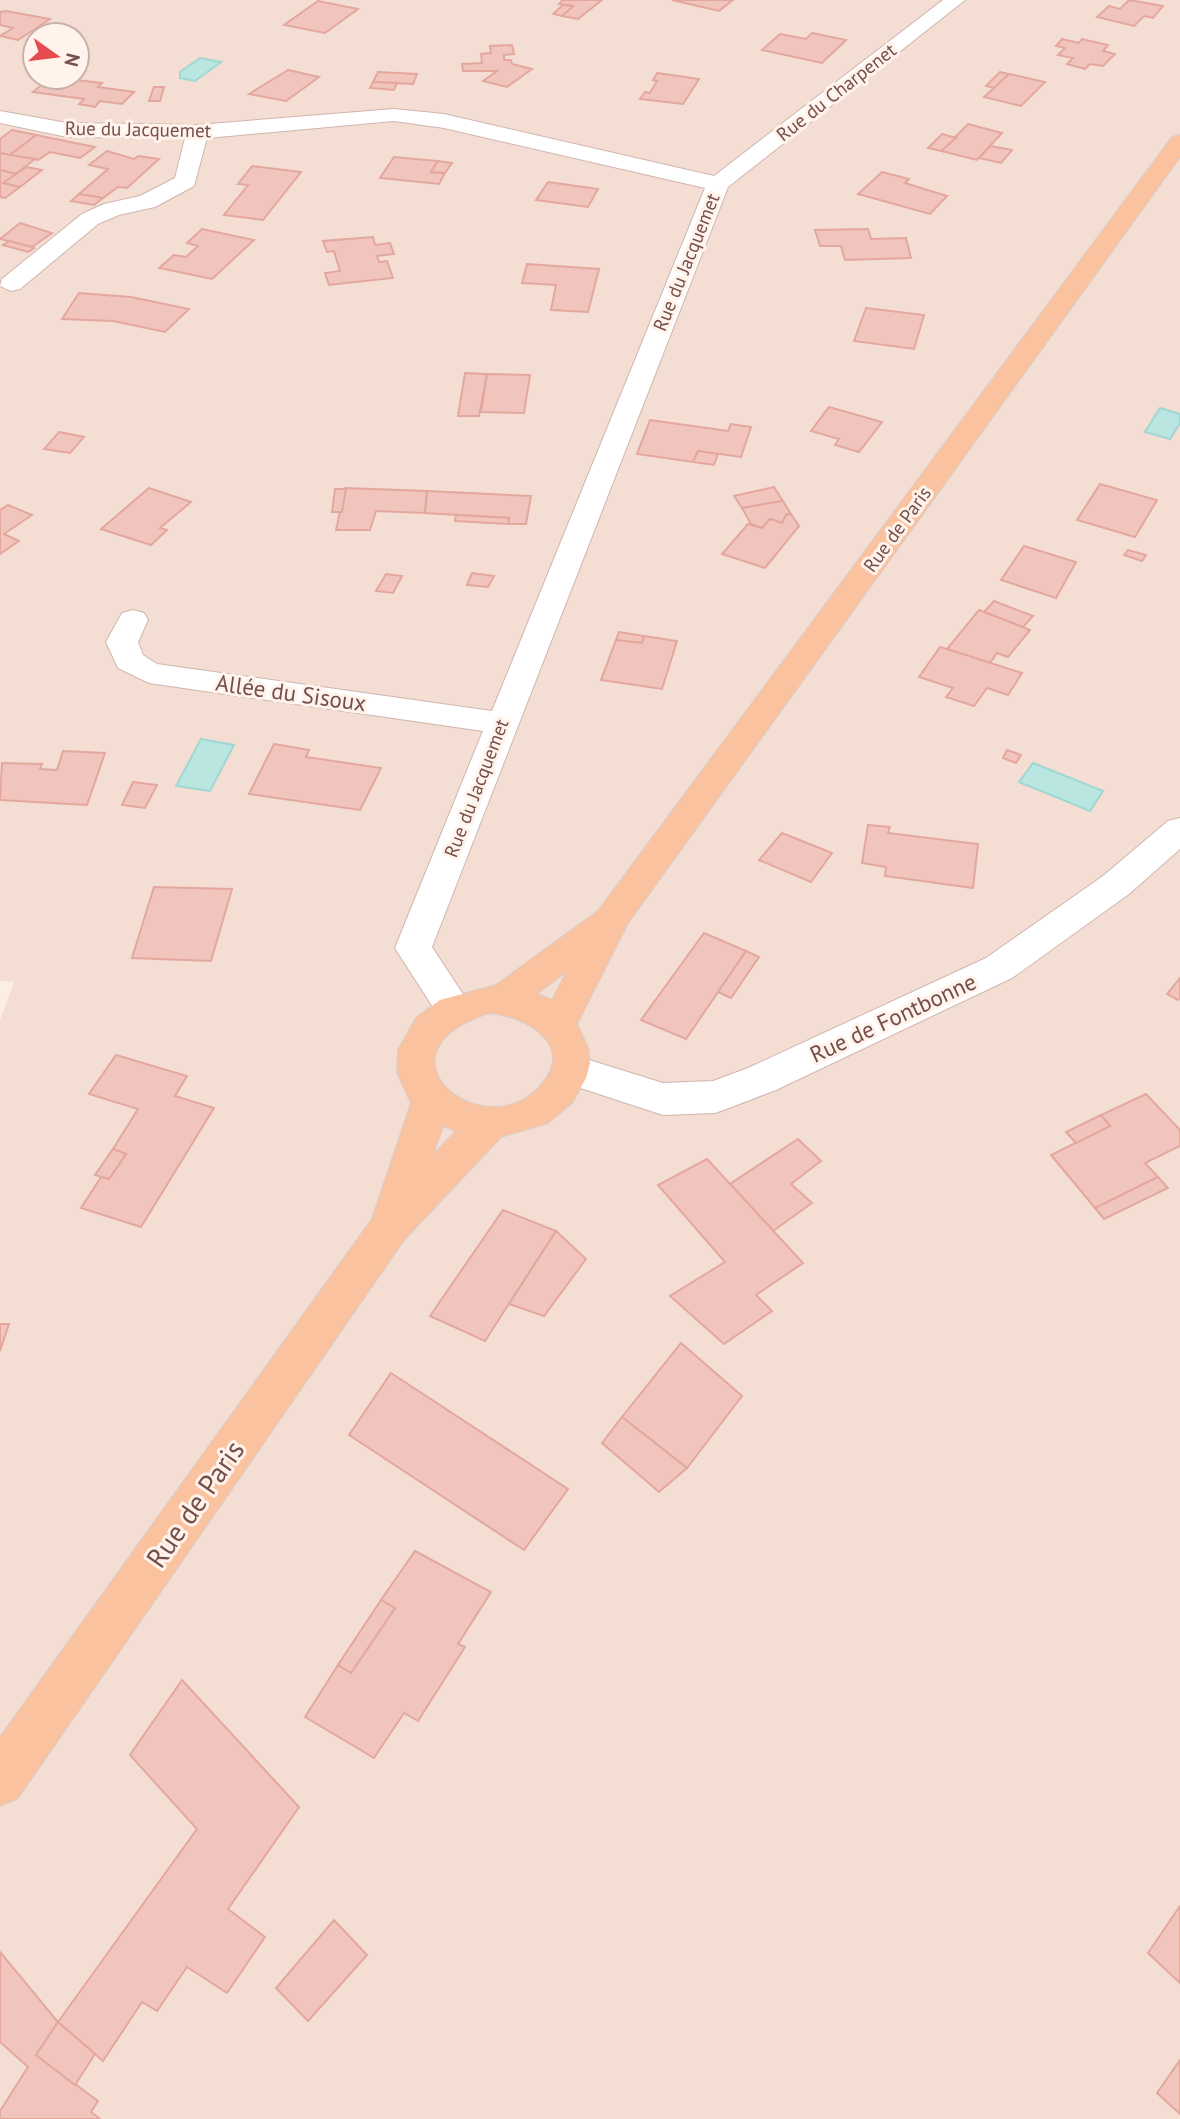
<svg xmlns="http://www.w3.org/2000/svg" width="1180" height="2119" font-family="'PT Sans',sans-serif">
<rect width="100%" height="100%" fill="#fceee5"/>
<path fill="#f4ded4" fill-rule="evenodd" d="M 0,0 L 1180,0 L 1180,2119 L 0,2119 L 0,1020 L 14,982 L 0,981 ZM 35,35 L 77,35 L 77,77 L 35,77 Z"/>
<g fill="#bae6e1" stroke="#a0d7d3" stroke-width="2">
<polygon points="200,58 221,62 195,81 180,78 180,72"/>
<polygon points="1160,408 1180,414 1180,423 1170,439 1145,432"/>
<polygon points="201,739 234,745 210,791 176,786"/>
<polygon points="1033,763 1103,791 1090,811 1019,782"/>
</g>
<g fill="#f1c5bd" stroke="#e4a79e" stroke-width="2">
<polygon points="563,0 602,0 578,19 562,16 573,6 559,4"/>
<polygon points="672,0 733,0 719,11"/>
<polygon points="1129,0 1163,6 1153,18 1144,16 1134,26 1097,17 1109,6 1120,9"/>
<polygon points="318,1 358,9 325,33 284,25"/>
<polygon points="563,5 573,6 562,16 553,14"/>
<polygon points="6,11 50,19 18,40 0,36 13,28 0,25 0,12"/>
<polygon points="812,33 846,40 822,63 762,50 780,34 806,39"/>
<polygon points="1062,39 1079,43 1082,39 1108,45 1103,51 1115,54 1103,66 1090,64 1085,69 1067,64 1073,58 1058,55 1065,48 1056,46"/>
<polygon points="512,45 514,54 504,55 504,60 511,60 512,64 532,69 507,87 483,81 497,71 463,71 462,64 482,63 481,54 491,53 490,46"/>
<polygon points="288,70 319,77 286,101 249,94"/>
<polygon points="378,72 417,74 413,84 373,82"/>
<polygon points="1000,72 1009,74 994,88 986,86"/>
<polygon points="657,73 699,79 683,104 640,99 645,92 650,93 657,81 653,80"/>
<polygon points="1009,74 1045,82 1021,106 984,97"/>
<polygon points="51,77 102,83 98,87 134,92 122,104 100,101 95,107 79,104 84,99 33,92"/>
<polygon points="373,82 397,83 394,90 370,88"/>
<polygon points="154,87 164,87 160,101 149,101"/>
<polygon points="968,124 1002,133 977,160 941,151"/>
<polygon points="12,130 36,135 10,155 0,153 0,139"/>
<polygon points="942,134 956,138 941,151 928,148"/>
<polygon points="36,135 95,147 80,158 50,152 38,160 10,155"/>
<polygon points="990,146 1012,150 1001,163 979,158"/>
<polygon points="107,151 134,159 138,156 159,159 127,188 118,187 103,198 79,194 108,169 89,165"/>
<polygon points="0,153 10,155 35,159 16,174 0,170"/>
<polygon points="394,157 438,161 431,172 445,173 439,184 380,178"/>
<polygon points="438,161 452,163 445,173 431,172"/>
<polygon points="252,166 301,172 263,220 224,215 248,185 238,184"/>
<polygon points="26,167 42,170 20,187 3,183"/>
<polygon points="0,170 16,174 3,183 20,187 5,198 0,197"/>
<polygon points="882,172 909,179 905,183 947,196 930,214 858,194"/>
<polygon points="548,182 598,189 588,207 536,200"/>
<polygon points="79,194 103,198 94,205 71,201"/>
<polygon points="20,223 52,233 32,247 0,239"/>
<polygon points="202,229 254,240 212,279 159,268 174,255 186,257 198,246 187,243"/>
<polygon points="868,229 871,239 906,238 911,258 845,260 841,246 820,246 815,230"/>
<polygon points="373,237 375,245 390,243 394,254 377,256 379,262 387,261 393,278 329,285 325,273 340,271 334,251 327,252 323,241"/>
<polygon points="9,241 32,247 34,248 28,252 3,245"/>
<polygon points="527,264 599,269 588,312 551,310 556,285 522,283"/>
<polygon points="79,293 131,297 189,309 165,332 113,321 62,319"/>
<polygon points="866,308 924,315 914,349 854,341"/>
<polygon points="465,373 487,374 479,416 458,416"/>
<polygon points="487,374 530,375 524,413 481,412"/>
<polygon points="829,407 882,422 859,452 835,445 839,439 811,431"/>
<polygon points="650,420 728,431 731,424 751,427 741,457 698,451 693,462 637,454"/>
<polygon points="59,432 84,437 70,453 44,449"/>
<polygon points="698,451 718,454 714,465 693,462"/>
<polygon points="1100,484 1157,500 1135,537 1077,520"/>
<polygon points="774,487 783,501 742,508 734,496"/>
<polygon points="149,488 191,502 160,528 167,530 151,545 101,529"/>
<polygon points="345,488 427,491 425,513 376,511 370,530 336,530"/>
<polygon points="335,489 346,489 342,512 332,512"/>
<polygon points="427,491 531,496 526,524 508,524 509,518 425,513"/>
<polygon points="783,501 791,514 786,515 782,523 770,519 762,528 751,524 742,508"/>
<polygon points="8,505 32,515 4,534 19,541 0,554 0,510"/>
<polygon points="791,514 799,526 765,568 722,554 748,524 762,528 770,519 782,523 786,515"/>
<polygon points="456,515 509,518 508,524 455,521"/>
<polygon points="1024,546 1076,562 1056,598 1001,580"/>
<polygon points="1128,550 1146,555 1142,561 1124,555"/>
<polygon points="472,573 494,576 488,587 467,585"/>
<polygon points="386,574 402,576 393,593 376,591"/>
<polygon points="994,601 1033,616 1023,627 984,612"/>
<polygon points="979,610 984,612 1030,630 1008,657 997,653 990,663 947,649"/>
<polygon points="619,632 644,636 642,643 616,640"/>
<polygon points="644,636 677,641 662,689 601,680 616,640 642,643"/>
<polygon points="940,647 947,649 1022,673 1008,695 987,688 974,706 946,697 953,688 919,677"/>
<polygon points="274,744 309,750 306,757 381,768 360,810 249,794"/>
<polygon points="1007,750 1021,755 1016,763 1003,758"/>
<polygon points="63,751 105,753 87,805 0,800 2,763 42,764 40,769 57,770"/>
<polygon points="133,782 157,785 145,808 122,805"/>
<polygon points="868,825 890,827 888,833 978,844 973,888 885,876 886,867 862,863"/>
<polygon points="782,833 832,853 811,882 759,860"/>
<polygon points="154,887 232,889 211,961 132,958"/>
<polygon points="704,933 746,951 686,1039 641,1020"/>
<polygon points="746,951 759,957 731,998 718,992"/>
<polygon points="1180,978 1180,998 1178,1000 1167,994"/>
<polygon points="116,1055 187,1076 175,1096 214,1108 141,1227 81,1208 101,1177 109,1179 126,1154 113,1149 138,1109 89,1094"/>
<polygon points="1146,1094 1180,1130 1180,1146 1145,1163 1158,1177 1095,1208 1051,1155 1110,1126 1101,1115"/>
<polygon points="1101,1115 1110,1126 1076,1143 1066,1132"/>
<polygon points="798,1139 821,1161 791,1184 812,1203 773,1231 730,1184"/>
<polygon points="113,1149 126,1154 109,1179 95,1175"/>
<polygon points="707,1159 803,1263 756,1295 772,1311 724,1344 670,1296 725,1262 658,1185"/>
<polygon points="1158,1177 1168,1188 1104,1219 1095,1208"/>
<polygon points="503,1210 556,1231 485,1341 430,1316"/>
<polygon points="556,1231 586,1259 544,1316 509,1304"/>
<polygon points="0,1324 9,1324 0,1351"/>
<polygon points="681,1343 742,1396 687,1468 622,1417"/>
<polygon points="391,1373 568,1489 524,1550 349,1435"/>
<polygon points="622,1417 687,1468 659,1492 602,1443"/>
<polygon points="415,1551 491,1592 458,1644 465,1647 418,1721 404,1713 374,1758 305,1717 338,1665 351,1673 395,1608 381,1600"/>
<polygon points="381,1600 395,1608 351,1673 338,1665"/>
<polygon points="182,1680 299,1807 228,1909 265,1937 227,1993 187,1967 157,2011 142,2002 103,2061 58,2022 197,1829 130,1755"/>
<polygon points="1180,1906 1180,1983 1148,1953"/>
<polygon points="334,1920 367,1955 308,2021 276,1988"/>
<polygon points="0,1952 58,2022 36,2055 98,2101 91,2112 100,2119 0,2119 0,2111 28,2067 0,2042"/>
<polygon points="58,2022 95,2054 75,2085 36,2055"/>
<polygon points="1180,2060 1180,2114 1157,2093"/>
</g>
<g fill="none" stroke-linecap="round" stroke-linejoin="round">
<defs>
<g id="minor">
<polygon points="943,0 965,0 728,187 432,947 472,1008 466,1018 453,1022 440,1018 395,948 483,731 149,683 118,668 106,642 122,613 133,610 144,613 148,620 138,642 143,655 157,664 492,711 705,188 444,128 394,121 207,138 194,186 155,207 119,215 98,224 20,289 11,291 0,286 2,279 82,214 104,204 140,196 175,178 185,138 67,137 0,123 0,111 67,123 197,125 394,109 444,114 714,176"/>
<polygon points="1180,818 1180,849 1129,894 1012,978 776,1090 729,1108 715,1113 663,1115 556,1080 551,1069 556,1058 570,1054 663,1083 713,1081 748,1068 986,958 1103,876 1168,821"/>
</g>
<path id="major" d="M 1180,135 L 1180,157 L 628,923 L 577,1024 L 588,1048 L 590,1063 L 586,1078 L 572,1103 L 548,1123 L 501,1137 L 404,1240 L 18,1798 L 0,1806 L 0,1737 L 372,1219 L 411,1103 L 397,1072 L 398,1050 L 416,1018 L 440,1000 L 496,985 L 598,911 L 1172,137 ZM 567,971 L 552,1000 L 537,994 ZM 489,1013 C 524,1016 576,1043 542,1084 C 486,1151 364,1054 489,1013 ZM 443,1126 L 456,1131 L 433,1155 Z"/>
</defs>
<use href="#minor" stroke="#d0b5ae" stroke-width="2"/>
<use href="#major" stroke="#d8cecc" stroke-width="2"/>
<use href="#minor" fill="#fff" fill-rule="evenodd"/>
<use href="#major" fill="#fac29e" fill-rule="evenodd"/>
</g>
<g text-anchor="middle" stroke-width="6" stroke-linejoin="round" paint-order="stroke">
<g font-size="19" fill="#754f4a" stroke="#fff3ec">
<text transform="translate(836 92) rotate(-38)" y="7">Rue du Charpenet</text>
<text transform="translate(138 129) rotate(1)" y="7">Rue du Jacquemet</text>
<text transform="translate(686 262) rotate(-68)" y="7">Rue du Jacquemet</text>
<text transform="translate(897 529) rotate(-54)" y="7">Rue de Paris</text>
<text transform="translate(476 788) rotate(-69)" y="7">Rue du Jacquemet</text>
</g>
<g font-size="23" fill="#754f4a" stroke="#fff3ec">
<text transform="translate(291 693) rotate(8)" y="8">Allée du Sisoux</text>
<text transform="translate(893 1018) rotate(-25)" y="8">Rue de Fontbonne</text>
</g>
<g font-size="28" fill="#754f4a" stroke="#fff3ec">
<text transform="translate(195 1504) rotate(-55)" y="10">Rue de Paris</text>
</g>
</g>
<g transform="translate(56 56) rotate(104)"><circle r="33" fill="#fff3ec" stroke="#c8b1ab" stroke-width="2"/>
<path d="M0-5L12 26L0 18L-12 26Z" fill="#e54b4f"/>
<text y="-10" font-size="19" font-weight="bold" text-anchor="middle" fill="#754f4a">N</text>
</g>
</svg>
